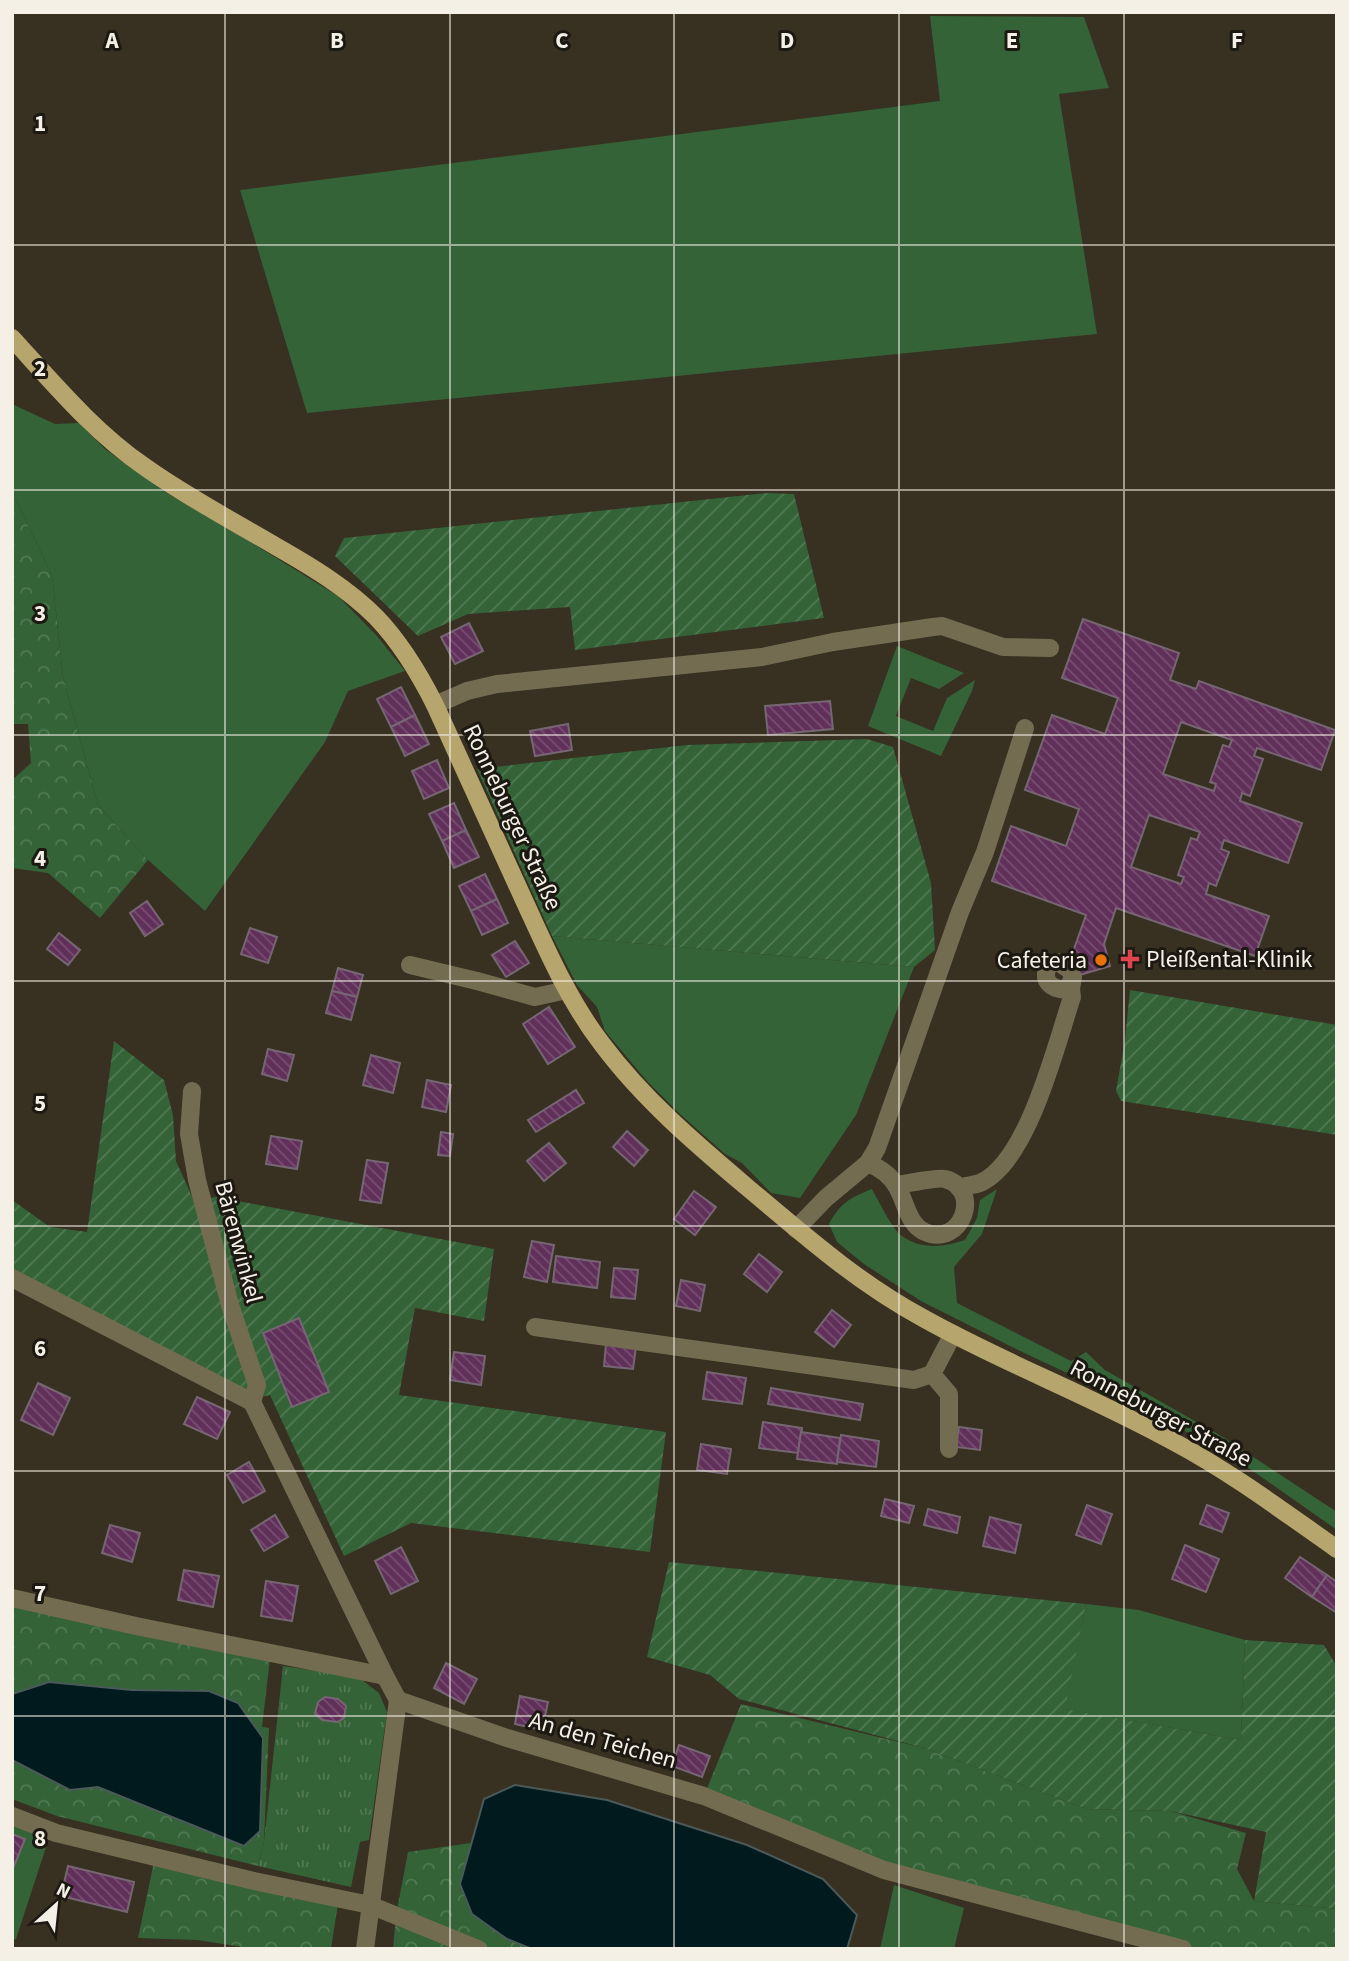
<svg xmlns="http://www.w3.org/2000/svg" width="1349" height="1961" font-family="'Source Sans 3',sans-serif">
<defs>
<pattern id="forest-crowns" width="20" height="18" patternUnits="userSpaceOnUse" patternTransform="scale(1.75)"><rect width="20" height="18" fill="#336337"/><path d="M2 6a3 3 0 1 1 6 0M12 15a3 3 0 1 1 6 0" fill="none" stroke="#517a54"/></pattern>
<pattern id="park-tufts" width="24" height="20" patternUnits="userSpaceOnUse" patternTransform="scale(1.75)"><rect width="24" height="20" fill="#336337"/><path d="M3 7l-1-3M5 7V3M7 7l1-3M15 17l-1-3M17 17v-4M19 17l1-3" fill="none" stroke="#517a54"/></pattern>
<pattern id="garden-furrows" width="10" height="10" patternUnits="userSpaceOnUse" patternTransform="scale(1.75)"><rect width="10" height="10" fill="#336337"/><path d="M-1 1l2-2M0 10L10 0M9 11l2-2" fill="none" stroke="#517a54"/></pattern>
<pattern id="building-back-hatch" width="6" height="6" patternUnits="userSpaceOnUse" patternTransform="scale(1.75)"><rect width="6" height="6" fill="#61305a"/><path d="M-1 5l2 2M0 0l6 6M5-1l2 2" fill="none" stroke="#784e72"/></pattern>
</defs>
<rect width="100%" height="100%" fill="#383021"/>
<g fill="#336337">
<polygon points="930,16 1084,17 1109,88 1059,94 1097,334 307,413 240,190 940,101"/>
<polygon points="12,404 55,424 79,423 105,449 162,490 252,543 338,596 377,636 405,671 348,691 325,742 205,911 148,860 98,805 63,677 52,575 17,502 12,499"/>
<polygon points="897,646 964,673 939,689 911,678 896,716 933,731 947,698 975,680 972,691 941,756 868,726"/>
<polygon points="552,936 914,967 856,1115 800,1198 771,1193 742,1163 725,1154 681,1115 647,1081 605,1031 597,1007 577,985"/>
<path d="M 872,1189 C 878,1200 893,1230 902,1236 C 921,1250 945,1247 965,1240 L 977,1218 L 980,1200 L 997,1189 L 982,1234 L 954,1267 L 957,1303 L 1071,1361 L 1086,1352 L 1105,1370 L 1223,1437 L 1337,1512 L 1337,1530 L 1250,1469 L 1161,1417 L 1018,1350 L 921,1301 L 864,1264 L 837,1242 L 829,1224 C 840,1203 851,1197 872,1189 Z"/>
<polygon points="1086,1604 1139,1610 1245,1640 1241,1740 1064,1709"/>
<polygon points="12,1824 49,1838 16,1939 12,1940"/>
<polygon points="894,1885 964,1908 954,1949 880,1949"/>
</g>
<g fill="url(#forest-crowns)">
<polygon points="12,499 17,502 52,575 63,677 98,805 148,860 100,918 48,873 12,868 12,780 31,763 28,724 12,724"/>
<polygon points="12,1605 133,1634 270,1659 262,1727 269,1728 264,1842 258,1866 57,1816 12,1799 12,1760 70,1790 98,1787 244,1846 263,1738 238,1703 209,1691 24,1691 12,1694"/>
<polygon points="741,1704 924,1748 1087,1809 1170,1811 1246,1833 1237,1869 1254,1901 1337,1909 1337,1949 1183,1949 885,1870 704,1796"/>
<polygon points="471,1843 460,1884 507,1939 532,1949 393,1949 396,1915 408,1852"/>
<polygon points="155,1857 339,1897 331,1949 256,1949 197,1940 138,1938"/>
</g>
<polygon fill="url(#park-tufts)" points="283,1666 358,1677 379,1693 387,1712 369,1840 360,1842 351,1887 258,1866 264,1842"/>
<g fill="url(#garden-furrows)">
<polygon points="767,493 794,494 824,618 575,650 570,607 468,614 418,636 335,556 344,538"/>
<polygon points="867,739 893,747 931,883 935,950 914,967 552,936 477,769 687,745"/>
<polygon points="1130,990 1337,1025 1337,1135 1121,1101 1116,1091 1125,1040"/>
<polygon points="114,1041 164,1080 173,1115 176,1161 194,1201 216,1197 494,1249 484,1321 415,1308 399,1395 666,1432 650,1552 411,1523 344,1556 270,1395 257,1398 12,1269 12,1200 50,1227 87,1232"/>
<polygon points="669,1562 1086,1604 1065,1709 1241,1740 1245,1640 1324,1645 1337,1667 1337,1909 1254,1901 1266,1832 1170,1811 1087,1809 924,1748 739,1699 710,1675 647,1657"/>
</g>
<g fill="#001a1d" stroke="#4a5a59" stroke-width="2">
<polygon points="49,1682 132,1690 209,1691 238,1703 263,1738 260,1831 244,1846 98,1787 70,1790 12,1760 12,1694"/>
<polygon points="515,1785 607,1800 747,1845 823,1879 857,1915 847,1949 532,1949 507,1939 472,1914 460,1884 484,1799"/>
</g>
<g fill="url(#building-back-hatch)" stroke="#766673" stroke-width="2" fill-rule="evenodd">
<path d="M 1083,619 L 1179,653 L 1170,680 L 1196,689 L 1199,681 L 1335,730 L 1321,770 L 1257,748 L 1254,756 L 1263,759 L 1250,796 L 1242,793 L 1240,801 L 1302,823 L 1288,863 L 1224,840 L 1221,849 L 1229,852 L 1216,886 L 1209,883 L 1206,894 L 1269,916 L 1255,956 L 1116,908 L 1104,944 L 1110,966 L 1063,980 L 1086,915 L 992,881 L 1011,826 L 1066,846 L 1079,809 L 1025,790 L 1052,715 L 1105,734 L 1118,698 L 1062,678 ZM 1181,722 L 1232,740 L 1229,747 L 1223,745 L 1210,782 L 1216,784 L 1214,791 L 1163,774 ZM 1149,815 L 1200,832 L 1197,840 L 1191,838 L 1178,875 L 1184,877 L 1181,884 L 1131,867 Z"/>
<polygon points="469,623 483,651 455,664 441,637"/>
<polygon points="401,687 415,715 391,727 377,699"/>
<polygon points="830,701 833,729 768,735 765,706"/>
<polygon points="415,715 429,744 405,756 391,727"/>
<polygon points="568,724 572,750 535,756 530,731"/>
<polygon points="437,760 449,788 424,799 412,771"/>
<polygon points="454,803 466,830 442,841 429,814"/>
<polygon points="466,830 479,857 454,868 442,841"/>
<polygon points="485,874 497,899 471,911 459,886"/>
<polygon points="497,899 508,923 482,935 471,911"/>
<polygon points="147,901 163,924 145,936 130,913"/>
<polygon points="250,928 277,937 268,963 241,954"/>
<polygon points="59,933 80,950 68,965 47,949"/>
<polygon points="515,941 529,963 506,977 492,955"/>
<polygon points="338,968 363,975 357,997 332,991"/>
<polygon points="332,991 357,997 351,1020 326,1013"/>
<polygon points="549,1007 575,1047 548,1064 523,1024"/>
<polygon points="268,1049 294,1055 287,1081 262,1074"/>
<polygon points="371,1055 400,1063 393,1093 363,1085"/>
<polygon points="427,1080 451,1085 446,1112 422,1107"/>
<polygon points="576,1090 584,1103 536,1132 528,1120"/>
<polygon points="627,1131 648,1150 634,1166 613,1147"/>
<polygon points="441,1132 453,1134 450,1156 438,1155"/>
<polygon points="271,1136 302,1141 297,1169 266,1164"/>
<polygon points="549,1143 566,1163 544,1181 527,1161"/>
<polygon points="367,1160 388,1163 381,1203 360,1200"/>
<polygon points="694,1191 716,1207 695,1235 674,1219"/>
<polygon points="532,1241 554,1245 547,1282 524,1277"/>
<polygon points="759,1254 782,1272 767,1292 744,1274"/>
<polygon points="556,1256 600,1262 597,1288 553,1282"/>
<polygon points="614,1268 638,1270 635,1299 611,1297"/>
<polygon points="681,1280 705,1285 700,1311 676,1306"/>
<polygon points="832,1310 851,1325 834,1347 815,1332"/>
<polygon points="299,1318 329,1392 292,1407 263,1333"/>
<polygon points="606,1344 636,1347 633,1369 604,1366"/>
<polygon points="454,1352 485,1356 481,1385 450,1380"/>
<polygon points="707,1372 746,1378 742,1404 703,1399"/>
<polygon points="38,1383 70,1398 53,1435 21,1420"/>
<polygon points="771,1388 863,1404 860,1420 768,1404"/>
<polygon points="197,1397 230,1412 217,1439 184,1424"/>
<polygon points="763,1422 802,1428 798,1453 759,1448"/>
<polygon points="959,1427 982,1430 980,1450 956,1447"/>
<polygon points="801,1432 840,1438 837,1464 797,1459"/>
<polygon points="841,1435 879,1441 876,1467 837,1462"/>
<polygon points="701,1444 731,1449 727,1474 697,1470"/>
<polygon points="249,1462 265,1491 243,1503 227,1475"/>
<polygon points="885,1499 914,1506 909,1523 881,1516"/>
<polygon points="1087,1505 1112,1514 1101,1544 1076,1535"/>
<polygon points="1207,1505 1229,1513 1222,1532 1200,1524"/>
<polygon points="928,1509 960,1517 957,1533 924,1525"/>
<polygon points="275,1515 288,1537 264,1551 251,1530"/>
<polygon points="990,1517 1021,1525 1015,1553 983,1546"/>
<polygon points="110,1525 140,1533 132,1562 102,1553"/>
<polygon points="1185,1545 1219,1559 1206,1592 1172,1579"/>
<polygon points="401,1547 418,1581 391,1594 375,1561"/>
<polygon points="1300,1557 1327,1575 1312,1597 1285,1578"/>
<polygon points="184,1570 219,1576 213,1607 178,1600"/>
<polygon points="1327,1575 1337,1582 1337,1613 1312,1597"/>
<polygon points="266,1581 298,1586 292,1621 261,1616"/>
<polygon points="446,1663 477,1679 464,1704 434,1688"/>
<polygon points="520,1696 548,1702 542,1730 515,1724"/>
<polygon points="325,1697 338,1699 346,1706 344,1718 337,1722 322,1720 315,1714 318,1702"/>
<polygon points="679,1745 710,1756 702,1777 672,1766"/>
<polygon points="12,1834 25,1839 12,1871"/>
<polygon points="68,1866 134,1882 127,1912 61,1896"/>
</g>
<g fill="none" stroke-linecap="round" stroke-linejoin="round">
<g stroke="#746c51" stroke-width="18">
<polyline points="435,705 467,691 497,684 762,657 833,642 933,627 942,626 1003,647 1050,648"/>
<polyline points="410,965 477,981 535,997 567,990"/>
<path d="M 1067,968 L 1058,962 L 1050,964 C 1038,981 1054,992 1071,989"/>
<polyline points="192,1091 189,1134 197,1180 230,1305 257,1385 252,1402 385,1676 398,1700 507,1738 704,1796 884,1870 1183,1949"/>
<path d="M 868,1163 C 880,1168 891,1176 897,1187 C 906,1202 908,1225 925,1232 C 962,1248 983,1189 945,1179 C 937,1177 907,1184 896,1185"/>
<path d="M 959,1188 C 965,1186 973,1185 980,1183 C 1028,1162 1056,1045 1072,997 L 1071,989 L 1073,977"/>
<polyline points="796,1229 826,1198 868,1163 877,1148 960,912 985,852 1025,728"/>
<polyline points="12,1278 252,1402"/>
<polyline points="535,1327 914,1380 932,1374"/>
<polyline points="949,1449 949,1394 932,1374 953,1334"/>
<polyline points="12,1598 136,1626 385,1676"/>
<polyline points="12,1816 56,1833 254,1881 370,1905 478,1949"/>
<polyline points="365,1949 398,1700"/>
</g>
<path stroke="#b6a56d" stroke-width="18" d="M 12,338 C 54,384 94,432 145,467 C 187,497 233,521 277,547 C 312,567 347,588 376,617 C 401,643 419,673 435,705 C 464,769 493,833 523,898 C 546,948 568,1000 602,1044 C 643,1099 696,1144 748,1188 C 804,1235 858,1283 923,1318 C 1005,1364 1094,1397 1176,1443 C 1232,1473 1284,1512 1337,1549"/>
</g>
<path fill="none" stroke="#f5f0e6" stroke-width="2" stroke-opacity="0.55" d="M 225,12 L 225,1949M 450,12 L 450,1949M 674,12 L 674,1949M 899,12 L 899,1949M 1124,12 L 1124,1949M 12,245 L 1337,245M 12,490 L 1337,490M 12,735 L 1337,735M 12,981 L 1337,981M 12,1226 L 1337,1226M 12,1471 L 1337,1471M 12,1716 L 1337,1716"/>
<path fill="#e0444e" stroke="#1c1812" stroke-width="2.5" d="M1126.5 948.5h7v7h7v7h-7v7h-7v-7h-7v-7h7z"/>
<circle fill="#e8710a" stroke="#1c1812" stroke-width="2.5" cx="1101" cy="960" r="7"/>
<g text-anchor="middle" stroke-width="6" stroke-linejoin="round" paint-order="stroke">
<g font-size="24" fill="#f5f0e6" stroke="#1c1812">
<text transform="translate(513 817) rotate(65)" y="8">Ronneburger Straße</text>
<text transform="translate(239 1242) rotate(75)" y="8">Bärenwinkel</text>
<text transform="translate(1161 1413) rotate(28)" y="8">Ronneburger Straße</text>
<text transform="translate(603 1740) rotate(16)" y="8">An den Teichen</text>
</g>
<g font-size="24" fill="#f5f0e6" stroke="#1c1812" text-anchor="start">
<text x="1146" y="967">Pleißental-Klinik</text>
<text x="1087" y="968" text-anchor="end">Cafeteria</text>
</g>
</g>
<g font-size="23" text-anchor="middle" font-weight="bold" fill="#f5f0e6" stroke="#1c1812" stroke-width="6" stroke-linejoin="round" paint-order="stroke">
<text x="112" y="48">A</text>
<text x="337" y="48">B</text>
<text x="562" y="48">C</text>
<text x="787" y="48">D</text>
<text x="1012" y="48">E</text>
<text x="1237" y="48">F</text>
<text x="40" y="131">1</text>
<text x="40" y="376">2</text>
<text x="40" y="621">3</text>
<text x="40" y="866">4</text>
<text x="40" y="1111">5</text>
<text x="40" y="1356">6</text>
<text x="40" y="1601">7</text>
<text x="40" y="1846">8</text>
</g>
<rect width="1349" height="1961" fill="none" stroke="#f5f0e6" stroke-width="28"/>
<g transform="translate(56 1905) rotate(27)" stroke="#1c1812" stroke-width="5" paint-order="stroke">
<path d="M0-5L12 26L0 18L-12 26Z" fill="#f5f0e6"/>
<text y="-10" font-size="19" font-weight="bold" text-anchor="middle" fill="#f5f0e6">N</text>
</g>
</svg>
